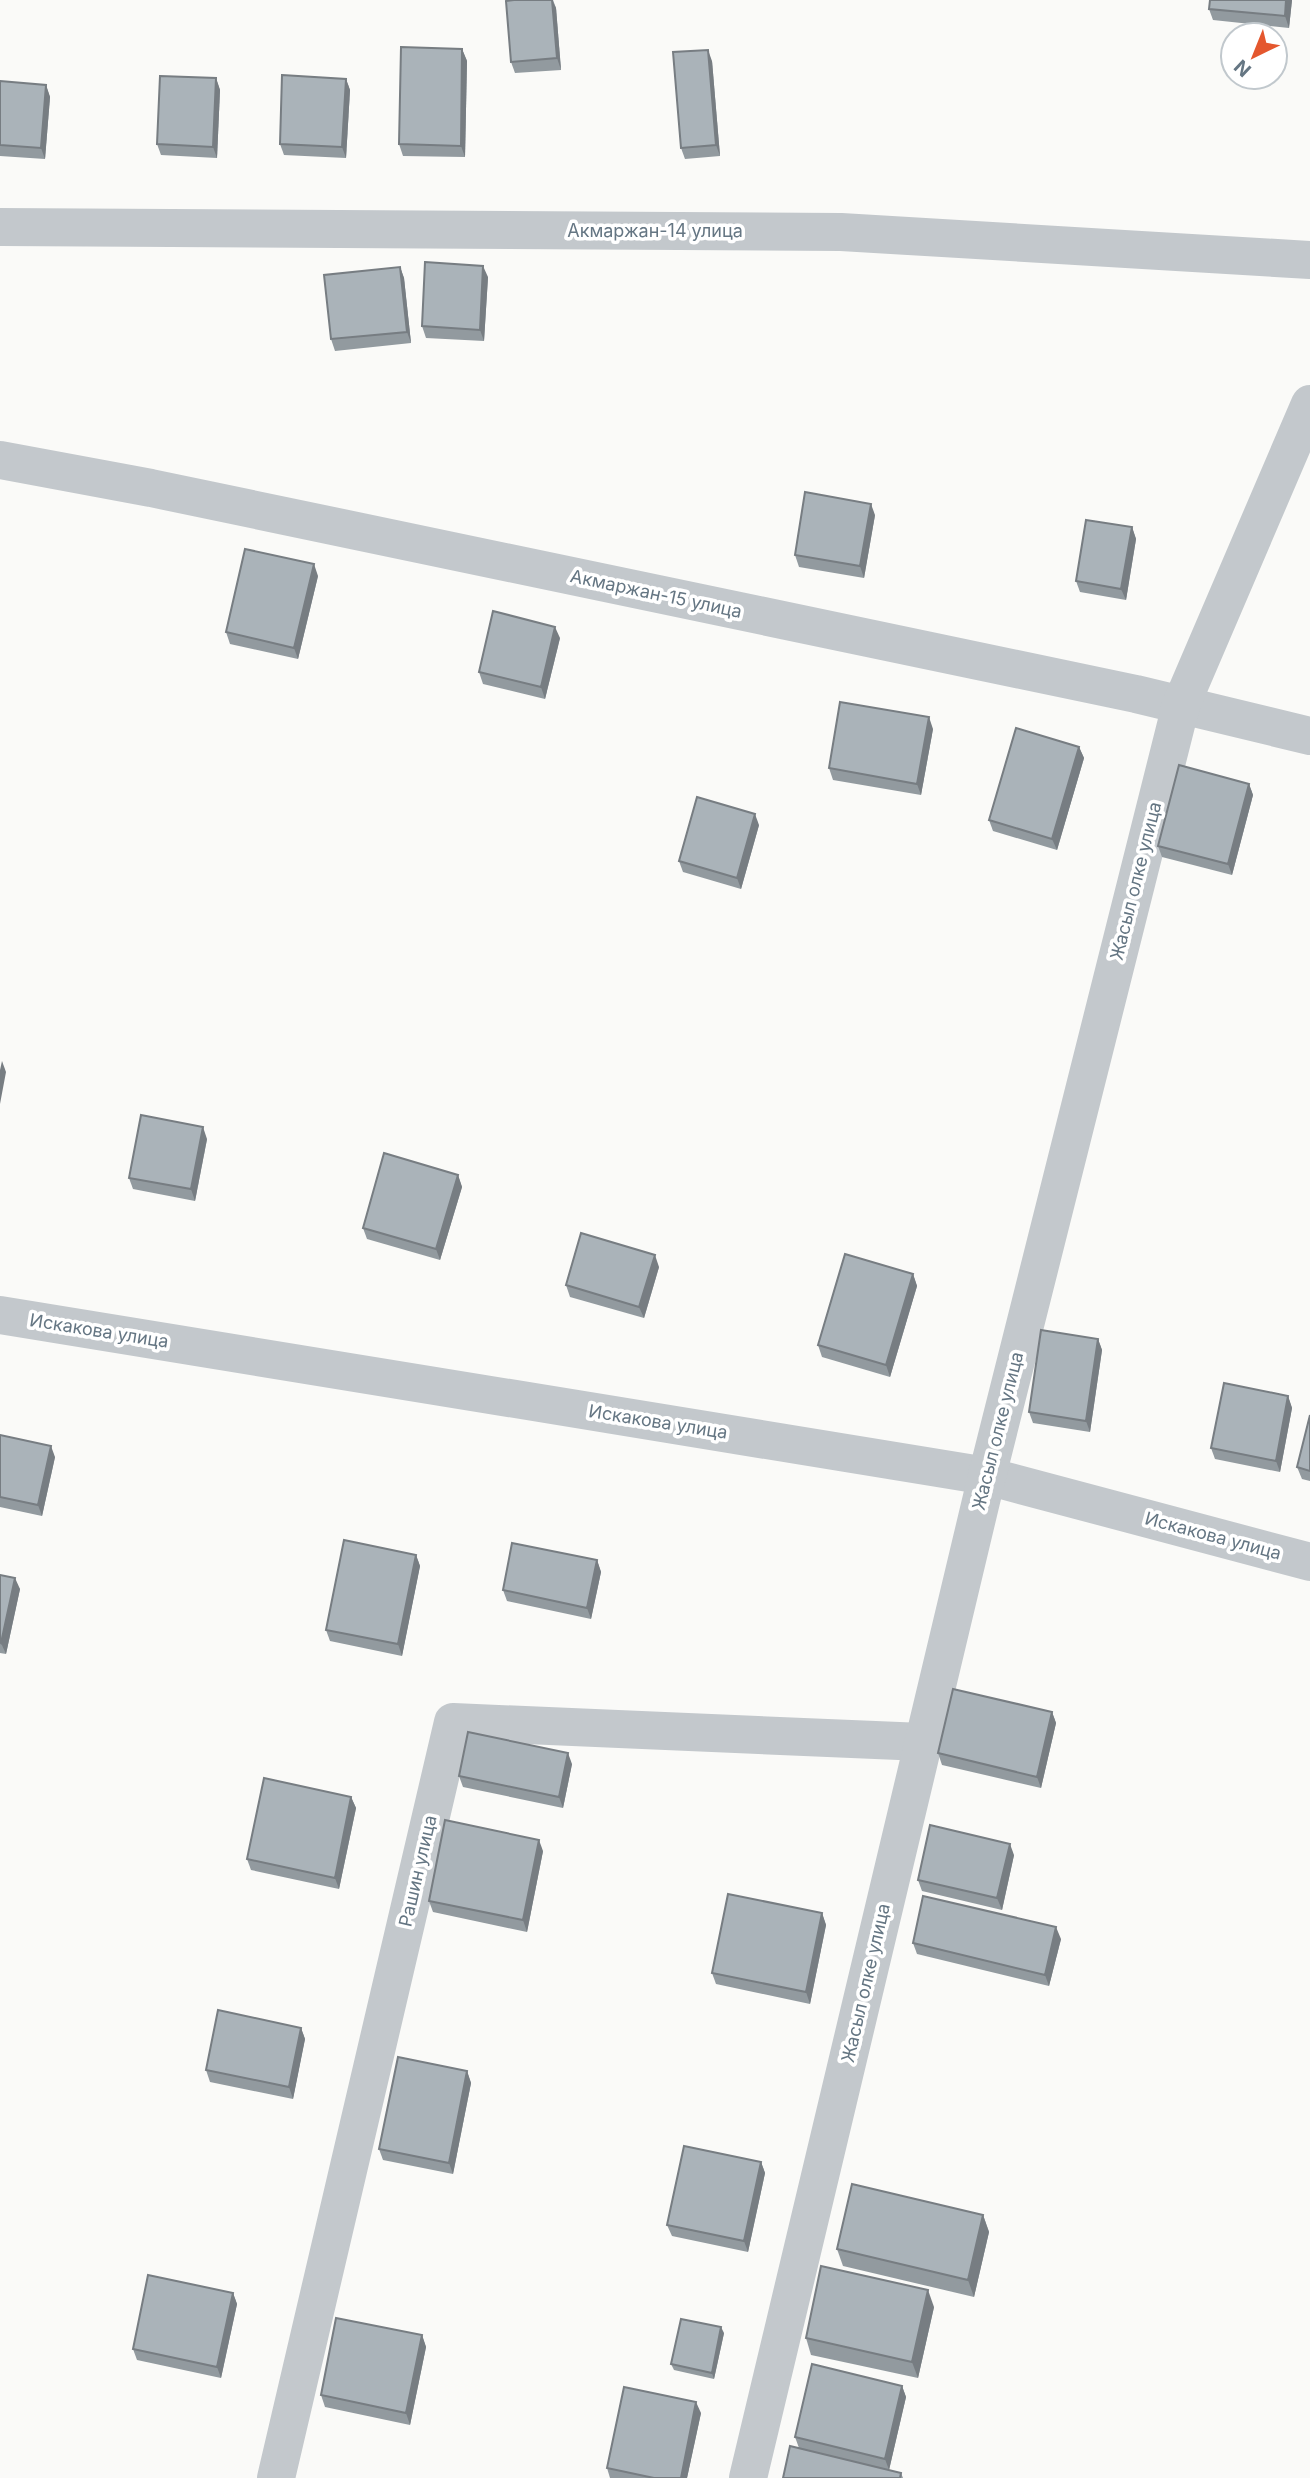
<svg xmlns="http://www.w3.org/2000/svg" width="1310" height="2478" font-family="Inter,sans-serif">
<rect width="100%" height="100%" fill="#fafaf8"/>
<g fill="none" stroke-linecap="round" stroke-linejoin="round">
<g stroke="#c3c8cc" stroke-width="38">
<polyline points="0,227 841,232 1310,260"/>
<polyline points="0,460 151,488 1136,694 1310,736"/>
<polyline points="0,1315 987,1476"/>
<polyline points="276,2478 453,1722 923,1742"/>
</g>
<g stroke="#c3c8cc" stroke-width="38">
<polyline points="987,1476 1310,1562"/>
<polyline points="748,2478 987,1476 1181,705 1310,404"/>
</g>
</g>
<g fill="#929a9f">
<polygon points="514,0 553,0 556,8 561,70 515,73 511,62"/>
<polygon points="1210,0 1292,0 1289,28 1213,20 1209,9"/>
<polygon points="462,49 467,61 465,157 403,156 399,144"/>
<polygon points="712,61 720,156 685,159 681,148"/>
<polygon points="216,78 220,90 217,158 161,155 157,144"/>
<polygon points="346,79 350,90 346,158 284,155 280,144"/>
<polygon points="0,81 46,85 50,97 45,159 0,156"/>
<polygon points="400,267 404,278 411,343 335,351 331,339"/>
<polygon points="488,277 484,341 426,338 422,326"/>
<polygon points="875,515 864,578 799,567 795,555"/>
<polygon points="1132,527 1136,539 1126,600 1080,592 1076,581"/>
<polygon points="318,576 298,659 230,644 226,632"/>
<polygon points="560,638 545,699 483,684 479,672"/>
<polygon points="933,729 921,795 833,780 829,768"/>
<polygon points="1079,747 1084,758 1057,850 993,831 989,820"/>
<polygon points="1249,784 1253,795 1232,875 1162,857 1158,846"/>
<polygon points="759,825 741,889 683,872 679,861"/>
<polygon points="207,1139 195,1201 133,1189 129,1178"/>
<polygon points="458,1175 462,1187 440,1260 367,1239 363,1228"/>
<polygon points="659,1267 644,1318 570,1297 566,1285"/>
<polygon points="913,1274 917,1286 890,1377 822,1357 818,1345"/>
<polygon points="1098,1339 1102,1350 1090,1432 1033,1423 1029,1412"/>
<polygon points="1288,1396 1292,1408 1280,1472 1215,1459 1211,1448"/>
<polygon points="1310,1415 1310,1481 1302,1479 1297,1467"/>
<polygon points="0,1435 55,1457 42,1516 0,1507"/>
<polygon points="416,1555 420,1566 402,1656 330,1641 326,1630"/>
<polygon points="597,1560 601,1572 591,1619 507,1601 503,1590"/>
<polygon points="0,1575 20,1589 6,1654 0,1653"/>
<polygon points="1052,1712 1056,1723 1041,1788 942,1765 938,1753"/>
<polygon points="572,1764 563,1808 463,1787 459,1776"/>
<polygon points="351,1797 356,1808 339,1889 251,1870 247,1859"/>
<polygon points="543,1851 527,1932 433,1912 429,1901"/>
<polygon points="1014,1855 1002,1910 922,1891 918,1880"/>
<polygon points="822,1913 826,1925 810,2004 716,1984 712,1973"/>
<polygon points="1061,1939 1049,1986 917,1954 913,1943"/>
<polygon points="301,2028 305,2039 293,2099 210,2082 206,2070"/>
<polygon points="467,2071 471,2083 453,2174 383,2160 379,2149"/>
<polygon points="761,2162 765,2173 748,2252 672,2236 667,2225"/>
<polygon points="983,2215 989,2232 974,2297 843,2266 837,2249"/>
<polygon points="233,2293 237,2304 221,2378 137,2360 133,2349"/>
<polygon points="934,2307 918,2378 811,2355 806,2338"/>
<polygon points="724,2333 714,2379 674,2370 671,2364"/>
<polygon points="422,2335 426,2347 410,2425 325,2407 321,2395"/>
<polygon points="902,2386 906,2397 889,2470 901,2473 903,2478 783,2478 799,2448 795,2437"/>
<polygon points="701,2413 687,2478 610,2478 607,2468"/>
</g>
<g fill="#777d82">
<polygon points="552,0 556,8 561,70 557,58"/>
<polygon points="1286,0 1292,0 1289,28 1285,16"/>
<polygon points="462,49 467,61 465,157 461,146"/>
<polygon points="708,50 712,61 720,156 716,145"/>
<polygon points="216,78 220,90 217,158 213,147"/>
<polygon points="346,79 350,90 346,158 342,147"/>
<polygon points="46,85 50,97 45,159 41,148"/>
<polygon points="483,266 488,277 484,341 480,330"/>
<polygon points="400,267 404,278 411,343 407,332"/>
<polygon points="871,504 875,515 864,578 860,566"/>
<polygon points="1132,527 1136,539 1126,600 1121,589"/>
<polygon points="314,564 318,576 298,659 294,648"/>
<polygon points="555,627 560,638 545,699 541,687"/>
<polygon points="929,717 933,729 921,795 917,784"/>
<polygon points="1079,747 1084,758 1057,850 1052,839"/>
<polygon points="1249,784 1253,795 1232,875 1228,864"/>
<polygon points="755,814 759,825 741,889 737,878"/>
<polygon points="2,1061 6,1072 0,1104 0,1070"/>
<polygon points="203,1127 207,1139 195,1201 191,1189"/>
<polygon points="458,1175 462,1187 440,1260 436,1249"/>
<polygon points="655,1255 659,1267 644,1318 639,1307"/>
<polygon points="913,1274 917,1286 890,1377 886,1365"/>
<polygon points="1098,1339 1102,1350 1090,1432 1086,1421"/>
<polygon points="1288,1396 1292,1408 1280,1472 1276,1461"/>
<polygon points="51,1446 55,1457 42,1516 38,1505"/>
<polygon points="416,1555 420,1566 402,1656 398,1644"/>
<polygon points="597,1560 601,1572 591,1619 587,1608"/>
<polygon points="15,1578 20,1589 6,1654 1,1643"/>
<polygon points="1052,1712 1056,1723 1041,1788 1037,1777"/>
<polygon points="568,1753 572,1764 563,1808 559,1797"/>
<polygon points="351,1797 356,1808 339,1889 335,1878"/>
<polygon points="539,1840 543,1851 527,1932 523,1920"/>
<polygon points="1010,1844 1014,1855 1002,1910 997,1898"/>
<polygon points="822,1913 826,1925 810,2004 806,1992"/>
<polygon points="1056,1927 1061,1939 1049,1986 1045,1975"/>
<polygon points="301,2028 305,2039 293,2099 289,2087"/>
<polygon points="467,2071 471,2083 453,2174 449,2163"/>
<polygon points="761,2162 765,2173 748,2252 744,2241"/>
<polygon points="983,2215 989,2232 974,2297 968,2280"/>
<polygon points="928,2290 934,2307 918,2378 912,2362"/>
<polygon points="233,2293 237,2304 221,2378 217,2367"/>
<polygon points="721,2327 724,2333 714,2379 712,2373"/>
<polygon points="422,2335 426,2347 410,2425 406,2413"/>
<polygon points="902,2386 906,2397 889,2470 885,2459"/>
<polygon points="696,2402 701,2413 687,2478 681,2478"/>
</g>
<g fill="#aab3b9" stroke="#777d82" stroke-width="2">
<polygon points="514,0 552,0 557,58 511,62 506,1"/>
<polygon points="1210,0 1286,0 1285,16 1209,9"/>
<polygon points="401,47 462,49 461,146 399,144"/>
<polygon points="708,50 716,145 681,148 673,52"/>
<polygon points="282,75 346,79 342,147 280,144"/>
<polygon points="160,76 216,78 213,147 157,144"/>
<polygon points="0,81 46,85 41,148 0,145"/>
<polygon points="425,262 483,266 480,330 422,326"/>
<polygon points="400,267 407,332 331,339 324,275"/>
<polygon points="805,492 871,504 860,566 795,555"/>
<polygon points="1086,520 1132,527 1121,589 1076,581"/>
<polygon points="245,549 314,564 294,648 226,632"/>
<polygon points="493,611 555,627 541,687 479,672"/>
<polygon points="840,702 929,717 917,784 829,768"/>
<polygon points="1016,728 1079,747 1052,839 989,820"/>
<polygon points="1179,765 1249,784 1228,864 1158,846"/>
<polygon points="697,797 755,814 737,878 679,861"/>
<polygon points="141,1115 203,1127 191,1189 129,1178"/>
<polygon points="384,1153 458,1175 436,1249 363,1228"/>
<polygon points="581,1233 655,1255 639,1307 566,1285"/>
<polygon points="845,1254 913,1274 886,1365 818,1345"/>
<polygon points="1041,1330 1098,1339 1086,1421 1029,1412"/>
<polygon points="1224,1383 1288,1396 1276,1461 1211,1448"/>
<polygon points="1310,1415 1310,1471 1297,1467"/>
<polygon points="0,1435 51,1446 38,1505 0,1497"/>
<polygon points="344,1540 416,1555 398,1644 326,1630"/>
<polygon points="512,1543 597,1560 587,1608 503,1590"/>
<polygon points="0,1575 15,1578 1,1643 0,1642"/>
<polygon points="953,1689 1052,1712 1037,1777 938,1753"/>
<polygon points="468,1732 568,1753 559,1797 459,1776"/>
<polygon points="264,1778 351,1797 335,1878 247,1859"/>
<polygon points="445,1820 539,1840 523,1920 429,1901"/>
<polygon points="930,1825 1010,1844 997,1898 918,1880"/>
<polygon points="728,1894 822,1913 806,1992 712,1973"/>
<polygon points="923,1896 1056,1927 1045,1975 913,1943"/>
<polygon points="218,2010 301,2028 289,2087 206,2070"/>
<polygon points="398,2057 467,2071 449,2163 379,2149"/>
<polygon points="684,2146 761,2162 744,2241 667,2225"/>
<polygon points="852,2184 983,2215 968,2280 837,2249"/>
<polygon points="821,2266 928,2290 912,2362 806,2338"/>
<polygon points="148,2275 233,2293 217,2367 133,2349"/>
<polygon points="336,2318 422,2335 406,2413 321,2395"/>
<polygon points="681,2319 721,2327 712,2373 671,2364"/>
<polygon points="812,2364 902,2386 885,2459 795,2437"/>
<polygon points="624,2387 696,2402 681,2478 654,2478 607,2468"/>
<polygon points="790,2446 901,2473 900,2478 783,2478"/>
</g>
<g text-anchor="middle" stroke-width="7" stroke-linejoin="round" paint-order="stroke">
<g font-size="18" fill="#657683" stroke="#fff">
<text x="655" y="237">Акмаржан-14 улица</text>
<text transform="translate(656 594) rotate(12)" y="6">Акмаржан-15 улица</text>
<text transform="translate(1136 881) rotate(-76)" y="6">Жасыл олке улица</text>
<text transform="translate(99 1331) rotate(9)" y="6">Искакова улица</text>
<text transform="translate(658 1422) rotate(9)" y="6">Искакова улица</text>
<text transform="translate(998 1431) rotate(-76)" y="6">Жасыл олке улица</text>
<text transform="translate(1213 1536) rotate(15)" y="6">Искакова улица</text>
<text transform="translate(418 1871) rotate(-77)" y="6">Рашин улица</text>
<text transform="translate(866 1983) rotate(-77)" y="6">Жасыл олке улица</text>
</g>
</g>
<g transform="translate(1254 56) rotate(223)"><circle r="33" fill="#ffffff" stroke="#c1c8cd" stroke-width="2"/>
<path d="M0-5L12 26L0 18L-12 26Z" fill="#e4572e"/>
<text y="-10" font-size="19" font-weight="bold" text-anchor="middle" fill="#657683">N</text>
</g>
</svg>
